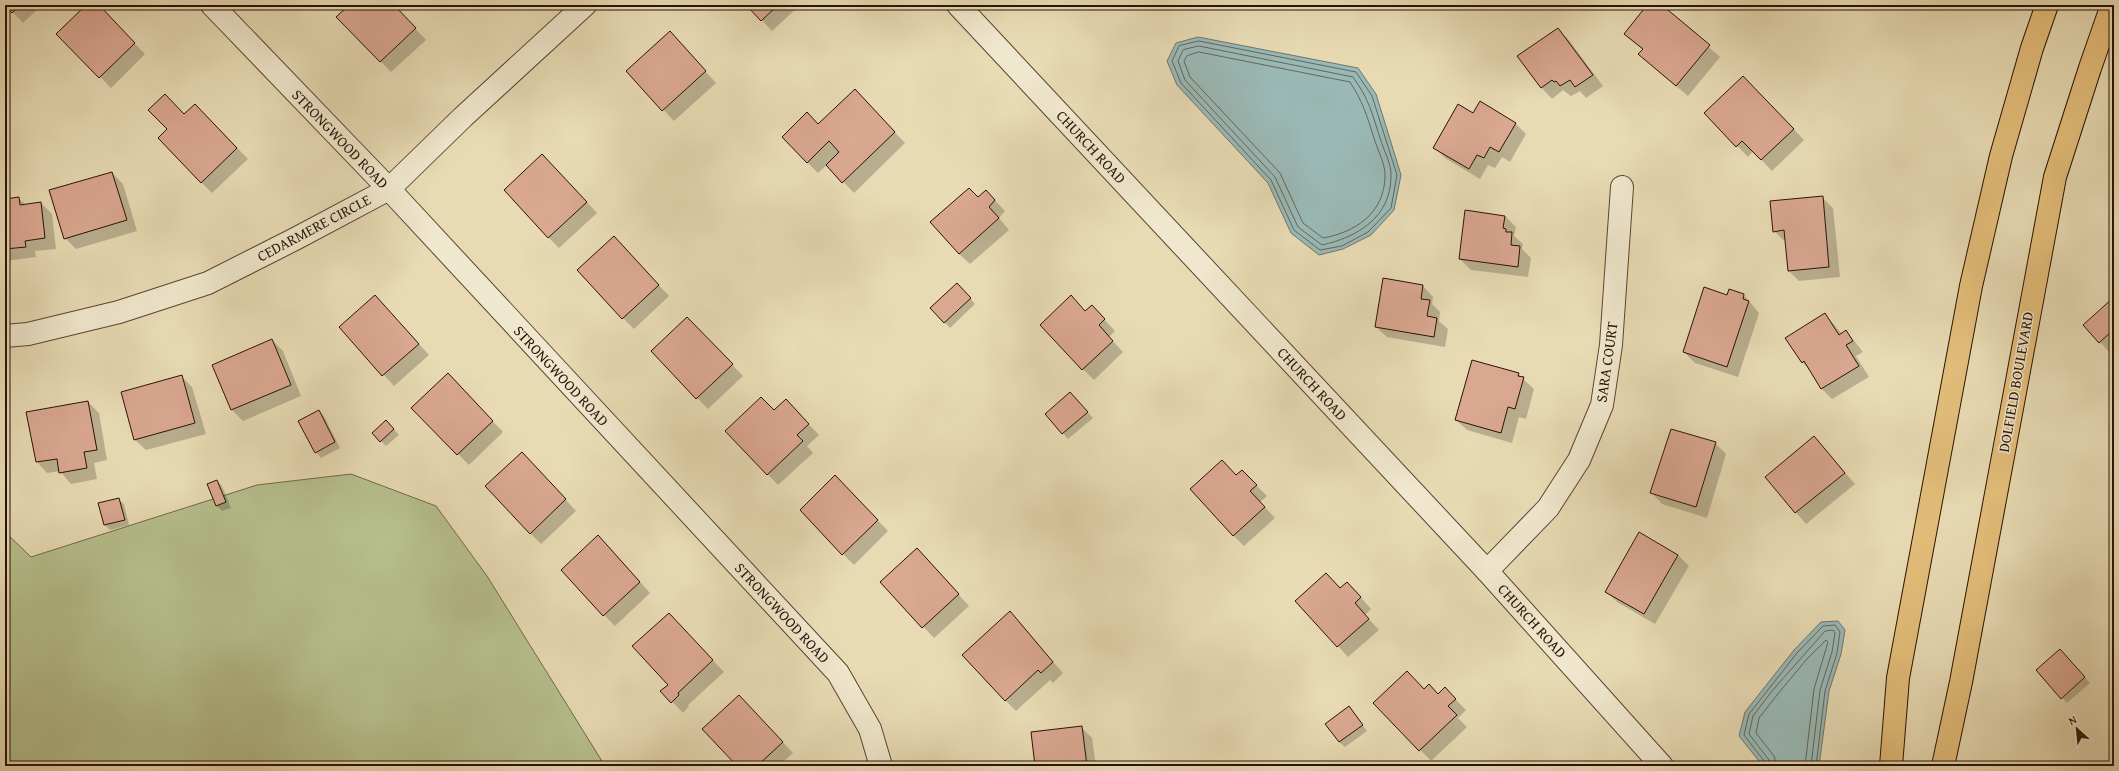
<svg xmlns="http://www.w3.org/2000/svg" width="2119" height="771" font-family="'Gentium Book Plus',serif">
<rect width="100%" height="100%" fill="#e8dbb4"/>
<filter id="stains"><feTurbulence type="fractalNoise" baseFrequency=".005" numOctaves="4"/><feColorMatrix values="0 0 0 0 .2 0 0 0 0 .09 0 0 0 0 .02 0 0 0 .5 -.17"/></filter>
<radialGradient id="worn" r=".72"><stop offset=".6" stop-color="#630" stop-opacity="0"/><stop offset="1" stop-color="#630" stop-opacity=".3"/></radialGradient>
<polygon fill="#b6c08d" stroke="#706948" points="351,474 436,506 487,576 605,766 5,766 5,532 31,557 257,485"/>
<g fill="#9ab9b6" stroke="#6d766f">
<polygon points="1198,37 1358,68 1376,94 1401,175 1394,210 1371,235 1343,249 1319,255 1291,233 1268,183 1177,85 1167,61 1176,43"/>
<polygon points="1838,621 1845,630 1841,654 1829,691 1819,766 1763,766 1739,736 1745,712 1794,650 1821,622"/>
</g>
<g fill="#0003">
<polygon points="6,5 42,5 23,23"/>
<polygon points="87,5 98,5 145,54 111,88 58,34"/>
<polygon points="350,5 393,5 426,40 391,72 338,17"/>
<polygon points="748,5 800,5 772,31"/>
<polygon points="1086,5 1095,5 1090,9"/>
<polygon points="1649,5 1660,5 1720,57 1688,96 1651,65 1640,54 1643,50 1625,34"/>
<polygon points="1558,29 1569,40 1603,86 1586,98 1580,91 1571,96 1563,90 1552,99 1542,88 1518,57"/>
<polygon points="681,44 716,83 674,121 627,71"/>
<polygon points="1754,88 1804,140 1772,171 1753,151 1748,157 1705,113"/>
<polygon points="865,102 905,143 854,193 827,165 818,173 807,162"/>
<polygon points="1473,114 1516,124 1526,134 1510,162 1502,157 1495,168 1488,165 1480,179 1445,158 1434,147"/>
<polygon points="185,115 206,116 248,159 212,193 201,182"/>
<polygon points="553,166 597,213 559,248 548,237"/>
<polygon points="112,173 123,184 137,231 76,249 65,238"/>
<polygon points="986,191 1005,211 999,218 1009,230 970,264 959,254 979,198"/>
<polygon points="1822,197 1833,208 1840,277 1799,281 1788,270 1786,242 1774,231"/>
<polygon points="18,198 26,205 41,203 52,214 56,249 35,251 36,257 5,261 5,200"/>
<polygon points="1505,216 1516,227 1514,236 1523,244 1522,249 1531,258 1528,277 1471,270 1460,259"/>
<polygon points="625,249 669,296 634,329 623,318"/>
<polygon points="1423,286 1433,297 1432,304 1440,312 1439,321 1448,329 1445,347 1387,337 1376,327"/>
<polygon points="962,289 975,304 950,328 931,308"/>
<polygon points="1729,290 1744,295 1759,313 1738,377 1695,363 1684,352 1728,296"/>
<polygon points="375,296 429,355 394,386 340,327"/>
<polygon points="2114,298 2114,350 2110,353 2100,342"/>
<polygon points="1086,312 1102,317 1115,331 1109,337 1123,352 1094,380 1083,369"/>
<polygon points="1825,314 1842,334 1846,332 1856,343 1863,352 1856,356 1869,377 1832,399 1821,388 1810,370 1802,362"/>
<polygon points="698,329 743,376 708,409 697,398"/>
<polygon points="272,340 283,351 301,396 243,421 232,410 213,366"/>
<polygon points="1518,374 1534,389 1526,419 1519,417 1512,443 1467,430 1456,420"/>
<polygon points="181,376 192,387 206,434 146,450 135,440 122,393"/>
<polygon points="459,385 503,432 469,465 413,408"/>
<polygon points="1075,398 1093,418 1068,439 1046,414"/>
<polygon points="88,402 99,413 107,460 94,463 97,479 71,484 60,471 47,473 37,462"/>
<polygon points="319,411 324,416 340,448 321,458 316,452"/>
<polygon points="774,411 796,411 819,435 807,446 813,453 778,485 727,431"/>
<polygon points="392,427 399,435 386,446 381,441"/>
<polygon points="1814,437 1855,484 1806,524 1766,477"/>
<polygon points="1715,443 1726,454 1707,518 1662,504 1652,493"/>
<polygon points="1222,461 1237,476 1253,482 1267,496 1260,502 1275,518 1244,546 1233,535"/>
<polygon points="533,464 576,511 541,544 530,533"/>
<polygon points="217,481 222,486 231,508 222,511 217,506 208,485"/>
<polygon points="846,488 888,531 854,565 843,554"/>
<polygon points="118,499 124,504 129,525 110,530 105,525"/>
<polygon points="1639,534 1678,555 1689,566 1655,624 1617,602 1606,591"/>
<polygon points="609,547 650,593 615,626 604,615"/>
<polygon points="917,549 969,606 934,638 881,582"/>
<polygon points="1340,589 1358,594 1371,609 1365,615 1379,630 1348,657 1297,601"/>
<polygon points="1010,613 1063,673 1053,683 1050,680 1016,711 1005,700"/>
<polygon points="669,614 724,672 688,705 689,706 683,713 662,691 669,685"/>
<polygon points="2065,655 2090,683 2067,703 2037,670"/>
<polygon points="1445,689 1466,710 1458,718 1467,727 1431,761 1375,703 1424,690 1439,695"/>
<polygon points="739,696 793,753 779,766 739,766"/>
<polygon points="1349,708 1367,731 1345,747 1339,742"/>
<polygon points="1081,727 1092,738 1096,766 1036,766"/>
</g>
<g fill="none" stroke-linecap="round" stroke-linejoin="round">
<g stroke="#62665d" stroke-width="1">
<polygon points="1199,41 1356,72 1372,96 1397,175 1391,208 1368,232 1342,246 1320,250 1294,230 1271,180 1181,83 1172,61 1179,46"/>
<path d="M 1199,46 L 1353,77 C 1369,99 1372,113 1380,138 C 1383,149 1392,165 1391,176 C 1391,217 1358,237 1322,245 L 1298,227 L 1275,177 L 1185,80 L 1178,61 L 1183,50 Z"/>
<path d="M 1199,52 L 1350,82 C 1363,102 1367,116 1374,138 C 1377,149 1386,165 1385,177 C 1384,213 1356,232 1323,238 L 1303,223 L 1280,173 L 1190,77 L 1184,61 L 1187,56 Z"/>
<polyline points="1766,766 1765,762 1744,735 1749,714 1797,653 1823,626 1835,625 1840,632 1837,653 1825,691 1816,766"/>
<polyline points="1771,766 1769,760 1749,734 1753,716 1772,691 1825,631 1833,630 1835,633 1832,652 1820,690 1811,766"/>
<polyline points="1777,766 1774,756 1756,733 1759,718 1777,695 1806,660 1826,640 1828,642 1814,689 1805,766"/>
</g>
</g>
<g fill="#daa791" stroke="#291204">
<polygon points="5,5 20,5 12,13"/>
<polygon points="86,5 99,5 135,43 99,78 56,34"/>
<polygon points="349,5 394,5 416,28 380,62 336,17"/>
<polygon points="746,5 778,5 761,21"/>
<polygon points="1647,5 1662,5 1710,45 1676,86 1638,54 1643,49 1624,34"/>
<polygon points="1558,28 1593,75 1575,87 1570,80 1560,86 1556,81 1554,82 1552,80 1541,88 1517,56"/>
<polygon points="670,31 706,71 662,111 626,71"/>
<polygon points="1743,76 1794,129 1761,160 1742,141 1736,147 1704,113"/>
<polygon points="855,89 895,132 842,183 826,165 839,152 829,141 807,163 782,137 807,112 818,124"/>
<polygon points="165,94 184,114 195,104 237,148 201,183 158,138 167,129 148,110"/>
<polygon points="1480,101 1516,123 1499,152 1490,147 1484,158 1477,155 1469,169 1433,148 1458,104 1473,113"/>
<polygon points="542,154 587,202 548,238 504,190"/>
<polygon points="112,172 127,220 64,239 49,190"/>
<polygon points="969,188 978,197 986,190 995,200 989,207 999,218 959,254 930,222"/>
<polygon points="1823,196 1829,267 1788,271 1784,230 1773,232 1770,201"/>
<polygon points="19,197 20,205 41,202 45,238 25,241 26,247 5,249 5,199"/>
<polygon points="1465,210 1505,216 1503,228 1506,229 1506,232 1512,232 1511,245 1520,246 1518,267 1459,259"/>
<polygon points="614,236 659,285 622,319 577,270"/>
<polygon points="1383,278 1423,285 1421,299 1430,300 1427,316 1437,318 1434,337 1375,327"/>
<polygon points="957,283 971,298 944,323 930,308"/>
<polygon points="1704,287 1727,295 1729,289 1744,294 1743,299 1749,301 1727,367 1683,352"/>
<polygon points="375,295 419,344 382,376 339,327"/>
<polygon points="1071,295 1085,311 1092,305 1105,319 1099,325 1113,341 1082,370 1040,325"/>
<polygon points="2114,297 2114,329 2099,343 2083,325"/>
<polygon points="1825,313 1839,335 1846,330 1853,341 1846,345 1859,366 1821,389 1804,361 1802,363 1785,338"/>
<polygon points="687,317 733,364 696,399 651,351"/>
<polygon points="272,339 291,385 231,410 212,365"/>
<polygon points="1472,360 1519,373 1518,376 1524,377 1515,409 1508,407 1501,433 1455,420"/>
<polygon points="448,373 493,421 457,455 411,408"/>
<polygon points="182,375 195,423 134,440 121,392"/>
<polygon points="1070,392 1088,412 1062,434 1045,414"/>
<polygon points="761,397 774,410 786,399 809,424 797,435 803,441 767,475 725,431"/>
<polygon points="88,401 97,450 84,452 87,468 59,473 57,459 36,462 26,412"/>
<polygon points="319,410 335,442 315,453 298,421"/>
<polygon points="386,420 394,429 380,442 372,433"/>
<polygon points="1671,429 1716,442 1696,507 1650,493"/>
<polygon points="1814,436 1845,473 1795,513 1765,477"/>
<polygon points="522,452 566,499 530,534 485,486"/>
<polygon points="1222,460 1236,475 1242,470 1257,485 1250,491 1265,507 1233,536 1190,489"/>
<polygon points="835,475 878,520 842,555 800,510"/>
<polygon points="217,480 226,502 216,506 207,484"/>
<polygon points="119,498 125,520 104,525 98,503"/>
<polygon points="1639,532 1678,555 1644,614 1605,592"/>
<polygon points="598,535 640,582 603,616 561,570"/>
<polygon points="917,548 959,594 922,628 880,582"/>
<polygon points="1326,573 1340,588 1347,582 1361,597 1355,603 1369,619 1337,647 1295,601"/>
<polygon points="1010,611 1053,662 1041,673 1038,670 1005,701 962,655"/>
<polygon points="669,613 713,660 678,693 679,695 671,703 660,691 668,685 632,646"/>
<polygon points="2060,649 2085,677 2061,699 2036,670"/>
<polygon points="1407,671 1424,689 1429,684 1438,694 1445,687 1456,699 1448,706 1457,715 1419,751 1373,703"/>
<polygon points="739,695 783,742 757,766 737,766 702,729"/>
<polygon points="1349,706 1363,725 1339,742 1325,724"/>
<polygon points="1082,726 1087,766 1035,766 1031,732"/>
</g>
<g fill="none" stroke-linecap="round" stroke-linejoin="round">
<defs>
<g id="minor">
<polyline points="212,5 389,189 838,673 870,729 881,766"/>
<polyline points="958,5 1487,571 1662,766"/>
<polyline points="5,336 28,334 119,312 208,283 295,239 389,189 463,117 585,5"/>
<polyline points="1487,571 1548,508 1579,460 1602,405 1611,345 1622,187"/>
</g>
<g id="major">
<polyline points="1891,766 1898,678 1971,286 2001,156 2032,48 2047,5"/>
<polyline points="1943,766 1961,682 2055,177 2090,68 2112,5"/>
</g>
</defs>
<use href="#minor" stroke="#594430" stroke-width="24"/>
<use href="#major" stroke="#291204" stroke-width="24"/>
<use href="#minor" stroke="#f0e8ce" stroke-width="22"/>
<use href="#major" stroke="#e4be7a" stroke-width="22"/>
</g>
<g text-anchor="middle" stroke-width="3" stroke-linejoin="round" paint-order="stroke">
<g font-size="15" fill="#291204" stroke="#f0e8ce">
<text transform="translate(340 139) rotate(46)" y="5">STRONGWOOD ROAD</text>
<text transform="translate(1091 147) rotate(47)" y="5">CHURCH ROAD</text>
<text transform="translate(314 228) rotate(-28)" y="5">CEDARMERE CIRCLE</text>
<text transform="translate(1607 362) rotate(-82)" y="5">SARA COURT</text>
<text transform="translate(561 376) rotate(47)" y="5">STRONGWOOD ROAD</text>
<text transform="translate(2016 382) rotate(-80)" y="5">DOLFIELD BOULEVARD</text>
<text transform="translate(1312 384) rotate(47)" y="5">CHURCH ROAD</text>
<text transform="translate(782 613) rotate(47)" y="5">STRONGWOOD ROAD</text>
<text transform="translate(1532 621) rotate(48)" y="5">CHURCH ROAD</text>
</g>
</g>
<rect width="2119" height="771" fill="none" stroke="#e8dbb4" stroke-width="20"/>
<rect x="6" y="6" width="2107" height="759" fill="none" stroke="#291204" stroke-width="2"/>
<rect x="10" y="10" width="2099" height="751" fill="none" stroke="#291204"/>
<g transform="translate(2077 729) rotate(333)" stroke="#f0e8ce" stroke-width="3" paint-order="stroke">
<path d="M0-3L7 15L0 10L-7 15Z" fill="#291204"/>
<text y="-6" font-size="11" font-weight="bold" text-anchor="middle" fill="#291204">N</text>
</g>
<rect width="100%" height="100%" filter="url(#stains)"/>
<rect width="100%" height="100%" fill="url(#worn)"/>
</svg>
